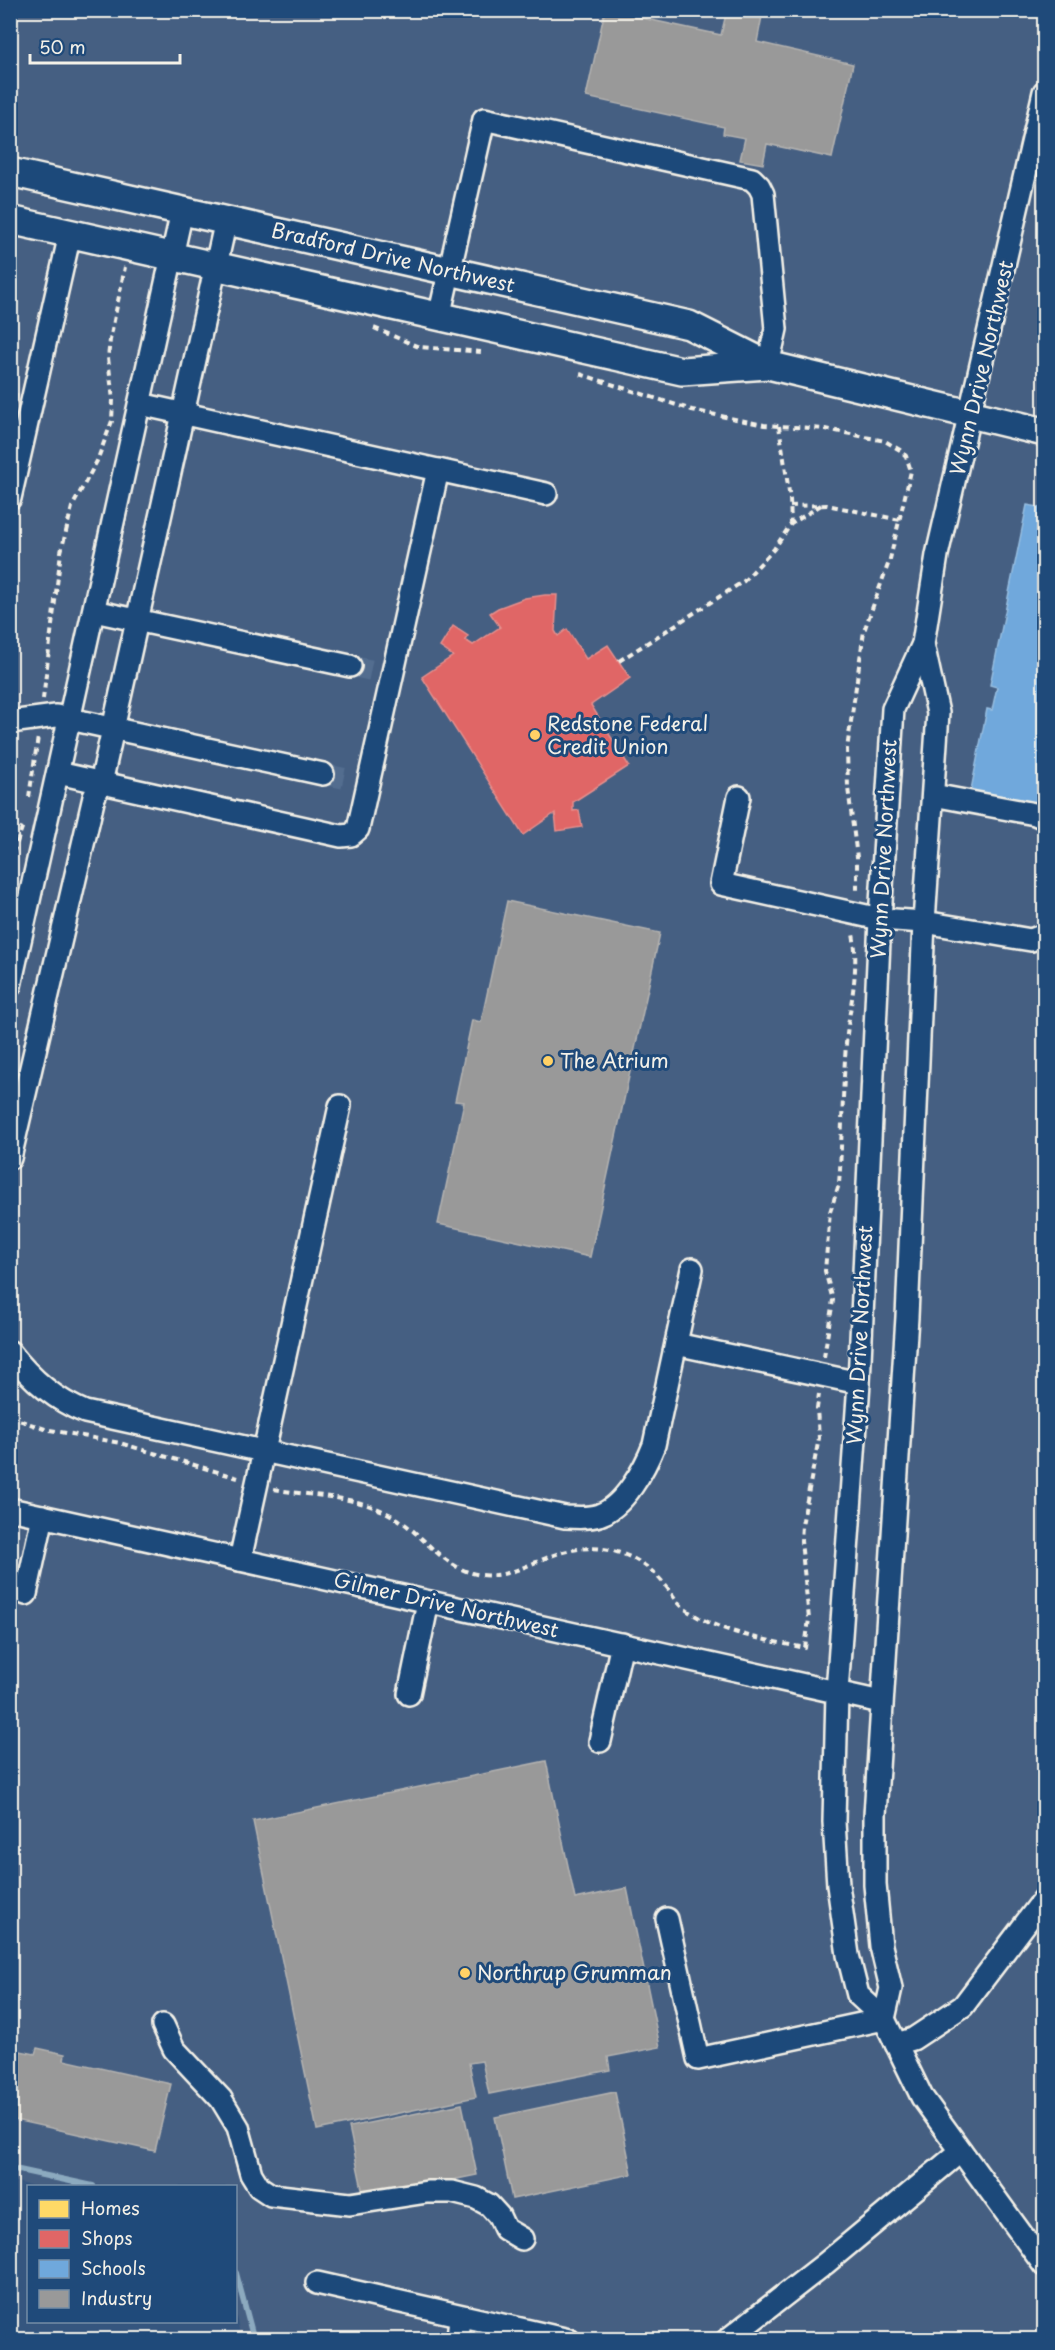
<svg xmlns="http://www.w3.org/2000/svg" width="1055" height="2350" font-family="'Playpen Sans',sans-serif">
<rect width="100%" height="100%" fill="#35567f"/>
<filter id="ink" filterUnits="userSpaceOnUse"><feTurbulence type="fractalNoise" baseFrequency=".0167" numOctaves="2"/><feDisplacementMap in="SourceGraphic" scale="12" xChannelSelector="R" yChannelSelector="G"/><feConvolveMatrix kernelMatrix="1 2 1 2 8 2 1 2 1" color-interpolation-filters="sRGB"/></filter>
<g filter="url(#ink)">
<polygon fill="#455e82" points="11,11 1044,11 1044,2339 241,2339 236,2316 236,2186 34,2186 11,2181"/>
<polygon fill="#ffd966" stroke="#fce08d" stroke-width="1.5" points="1044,350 1044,369 1040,368"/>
<polygon fill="#e06666" stroke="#e6908d" stroke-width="1.5" points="545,595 557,595 555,631 558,636 567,629 586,659 608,645 630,678 591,705 629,766 573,802 573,811 579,810 582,827 557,831 555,813 523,835 422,677 453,656 440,647 453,626 468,636 465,640 473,645 500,627 490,613 498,608 525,598"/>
<polygon fill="#6fa8dc" stroke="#97bee0" stroke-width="1.5" points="1027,505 1044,508 1044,805 971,790 987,709 992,710 997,687 990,685"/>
<g fill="#999" stroke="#b4b3b1" stroke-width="1.5">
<polygon points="605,10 721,35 727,10 759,10 763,11 757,42 853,64 832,158 767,144 763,164 740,160 745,138 723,134 724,127 586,97"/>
<polygon points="10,392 18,394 10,428"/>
<polygon points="507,901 660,933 590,1257 438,1224 464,1102 455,1101 472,1020 481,1022"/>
<polygon points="546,1761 575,1899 627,1888 660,2047 608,2057 610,2070 489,2094 482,2061 469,2063 476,2097 317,2130 253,1821"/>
<polygon points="37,2048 65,2054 64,2060 171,2084 155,2151 10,2119 10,2049 35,2054"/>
<polygon points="615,2092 632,2174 512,2199 495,2117"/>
<polygon points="462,2104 477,2175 364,2198 349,2127"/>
</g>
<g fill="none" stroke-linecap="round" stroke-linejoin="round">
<g stroke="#8caabf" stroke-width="6">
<polyline points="10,2168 93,2186"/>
<polyline points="236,2273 254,2340"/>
</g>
<g stroke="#526d8f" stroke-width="21" stroke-dasharray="21 10" stroke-linecap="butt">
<polyline points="350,666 375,671"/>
<polyline points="323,774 352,780"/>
</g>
<defs>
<g id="minor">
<polyline points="1044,92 937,555 923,644 893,709 880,919 859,1383 837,1692 834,1822 838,1885 848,1955 858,1995 884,2019 922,2097 1044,2265"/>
<polyline points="439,317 484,119 752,179 759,186 763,194 776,329 768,365"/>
<polyline points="140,404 546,494"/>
<polyline points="10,498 70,234"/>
<polyline points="94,611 350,666"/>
<polyline points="10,722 56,716 323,774"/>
<polyline points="58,773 341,836 351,835 358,829 438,470"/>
<polyline points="933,795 1035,814 1044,818"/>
<polyline points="739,797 721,884 880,919 924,922 1031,940 1044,935"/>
<polyline points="10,986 182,211"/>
<polyline points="10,1158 94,797 101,783 226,220"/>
<polyline points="676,1344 859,1383"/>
<path d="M 10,1352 C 30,1378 55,1400 85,1412 L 565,1517 C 576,1517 588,1519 599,1515 C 624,1507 645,1468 654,1445 L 692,1269"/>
<polyline points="10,1509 881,1702"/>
<polyline points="240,1560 340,1106"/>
<polyline points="26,1594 43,1516"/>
<polyline points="409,1694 428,1602"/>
<polyline points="600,1741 622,1644"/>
<polyline points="667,1919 698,2059 884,2019"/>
<polyline points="884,2019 891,1988 881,1946 875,1885 875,1815 907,1317 924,922 938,713 923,644"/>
<polyline points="163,2025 174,2049 221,2099 238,2127 251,2174 259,2187 271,2195 350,2204 427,2192 452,2192 476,2198 489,2205 499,2216 505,2229 522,2239"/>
<polyline points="896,2044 913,2039 963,2006 1044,1899"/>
<polyline points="317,2283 569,2340"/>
<polyline points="458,2340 460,2317"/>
<polyline points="727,2340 826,2263 961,2151"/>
</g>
<g id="major">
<polyline points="10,172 689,325 768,365 1044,432"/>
<polyline points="10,220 682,371 767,365"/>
</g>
</defs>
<use href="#minor" stroke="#f4f1e8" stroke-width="26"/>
<use href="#major" stroke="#f4f1e8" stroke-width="32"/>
<g stroke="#f4f1e8" stroke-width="4" stroke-dasharray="6 4.5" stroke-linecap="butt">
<polyline points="374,328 419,347 482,352"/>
<polyline points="580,374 692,410 764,425 826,429 885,441 900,450 906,456 911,471 890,559 864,631 847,749 848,788 857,857 857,894"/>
<polyline points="779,426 790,499 791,523"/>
<polyline points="790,506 827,505 900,520"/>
<polyline points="619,661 744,581 774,549 791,524 821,505"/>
<polyline points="43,699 61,552 72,507 97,461 112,421 113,400 108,358 110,340 125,267"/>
<polyline points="29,797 38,737"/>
<polyline points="10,863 23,825"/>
<path d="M 824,1357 L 833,1300 L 825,1271 L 830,1212 L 839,1184 L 840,1170 C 842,1128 843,1086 846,1044 C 849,1007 860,971 853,934"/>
<polyline points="10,1417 45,1429 120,1443 238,1478"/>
<path d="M 274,1489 C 313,1497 353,1495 389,1514 C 423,1531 441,1570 482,1575 C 506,1578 525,1566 546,1558 C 569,1548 594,1545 617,1552 C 637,1558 652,1569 665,1585 C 672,1593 677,1603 685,1609 C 719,1633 766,1640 805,1648 L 809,1619 L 801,1541 L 802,1525 L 819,1438 L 817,1408 L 819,1394"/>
</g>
<use href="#minor" stroke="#1f4a7a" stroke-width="21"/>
<use href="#major" stroke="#1f4a7a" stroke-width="27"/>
</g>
</g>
<g fill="#ffd166" stroke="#1f4a7a" stroke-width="2">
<circle cx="535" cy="735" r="6"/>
<circle cx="548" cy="1061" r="6"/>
<circle cx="465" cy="1973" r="6"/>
</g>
<g text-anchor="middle" stroke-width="6" stroke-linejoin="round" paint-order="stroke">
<g font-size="20" fill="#f4f1e8" stroke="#1f4a7a">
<text transform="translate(393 258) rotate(13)" y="7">Bradford Drive Northwest</text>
<text transform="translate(982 368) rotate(-77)" y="7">Wynn Drive Northwest</text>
<text transform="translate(884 849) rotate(-87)" y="7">Wynn Drive Northwest</text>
<text transform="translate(860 1335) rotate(-87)" y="7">Wynn Drive Northwest</text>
<text transform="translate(446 1605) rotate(13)" y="7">Gilmer Drive Northwest</text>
</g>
<g font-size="20" fill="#f4f1e8" stroke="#1f4a7a" text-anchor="start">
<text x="547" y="731">Redstone Federal<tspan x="547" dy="23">Credit Union</tspan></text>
<text x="560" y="1068">The Atrium</text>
<text x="477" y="1980">Northrup Grumman</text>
</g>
</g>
<rect width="1055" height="2350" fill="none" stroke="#1f4a7a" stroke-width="36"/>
<rect x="18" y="18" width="1019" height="2314" fill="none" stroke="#f4f1e8" stroke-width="2" filter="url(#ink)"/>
<rect x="27" y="2185" width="210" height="138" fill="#1f4a7a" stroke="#748da6" stroke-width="1.5"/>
<rect x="39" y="2200" width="30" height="18" fill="#ffd966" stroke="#748da6" stroke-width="1.5"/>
<text x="81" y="2215" font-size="18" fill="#f4f1e8">Homes</text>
<rect x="39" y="2230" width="30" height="18" fill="#e06666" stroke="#748da6" stroke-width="1.5"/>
<text x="81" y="2245" font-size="18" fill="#f4f1e8">Shops</text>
<rect x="39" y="2260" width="30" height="18" fill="#6fa8dc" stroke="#748da6" stroke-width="1.5"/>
<text x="81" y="2275" font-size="18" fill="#f4f1e8">Schools</text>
<rect x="39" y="2290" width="30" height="18" fill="#999999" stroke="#748da6" stroke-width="1.5"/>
<text x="81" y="2305" font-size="18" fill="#f4f1e8">Industry</text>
<path d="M30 54v9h150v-9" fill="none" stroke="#f4f1e8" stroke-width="3"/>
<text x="39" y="54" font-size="18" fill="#f4f1e8" stroke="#1f4a7a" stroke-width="4.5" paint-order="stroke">50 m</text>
</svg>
